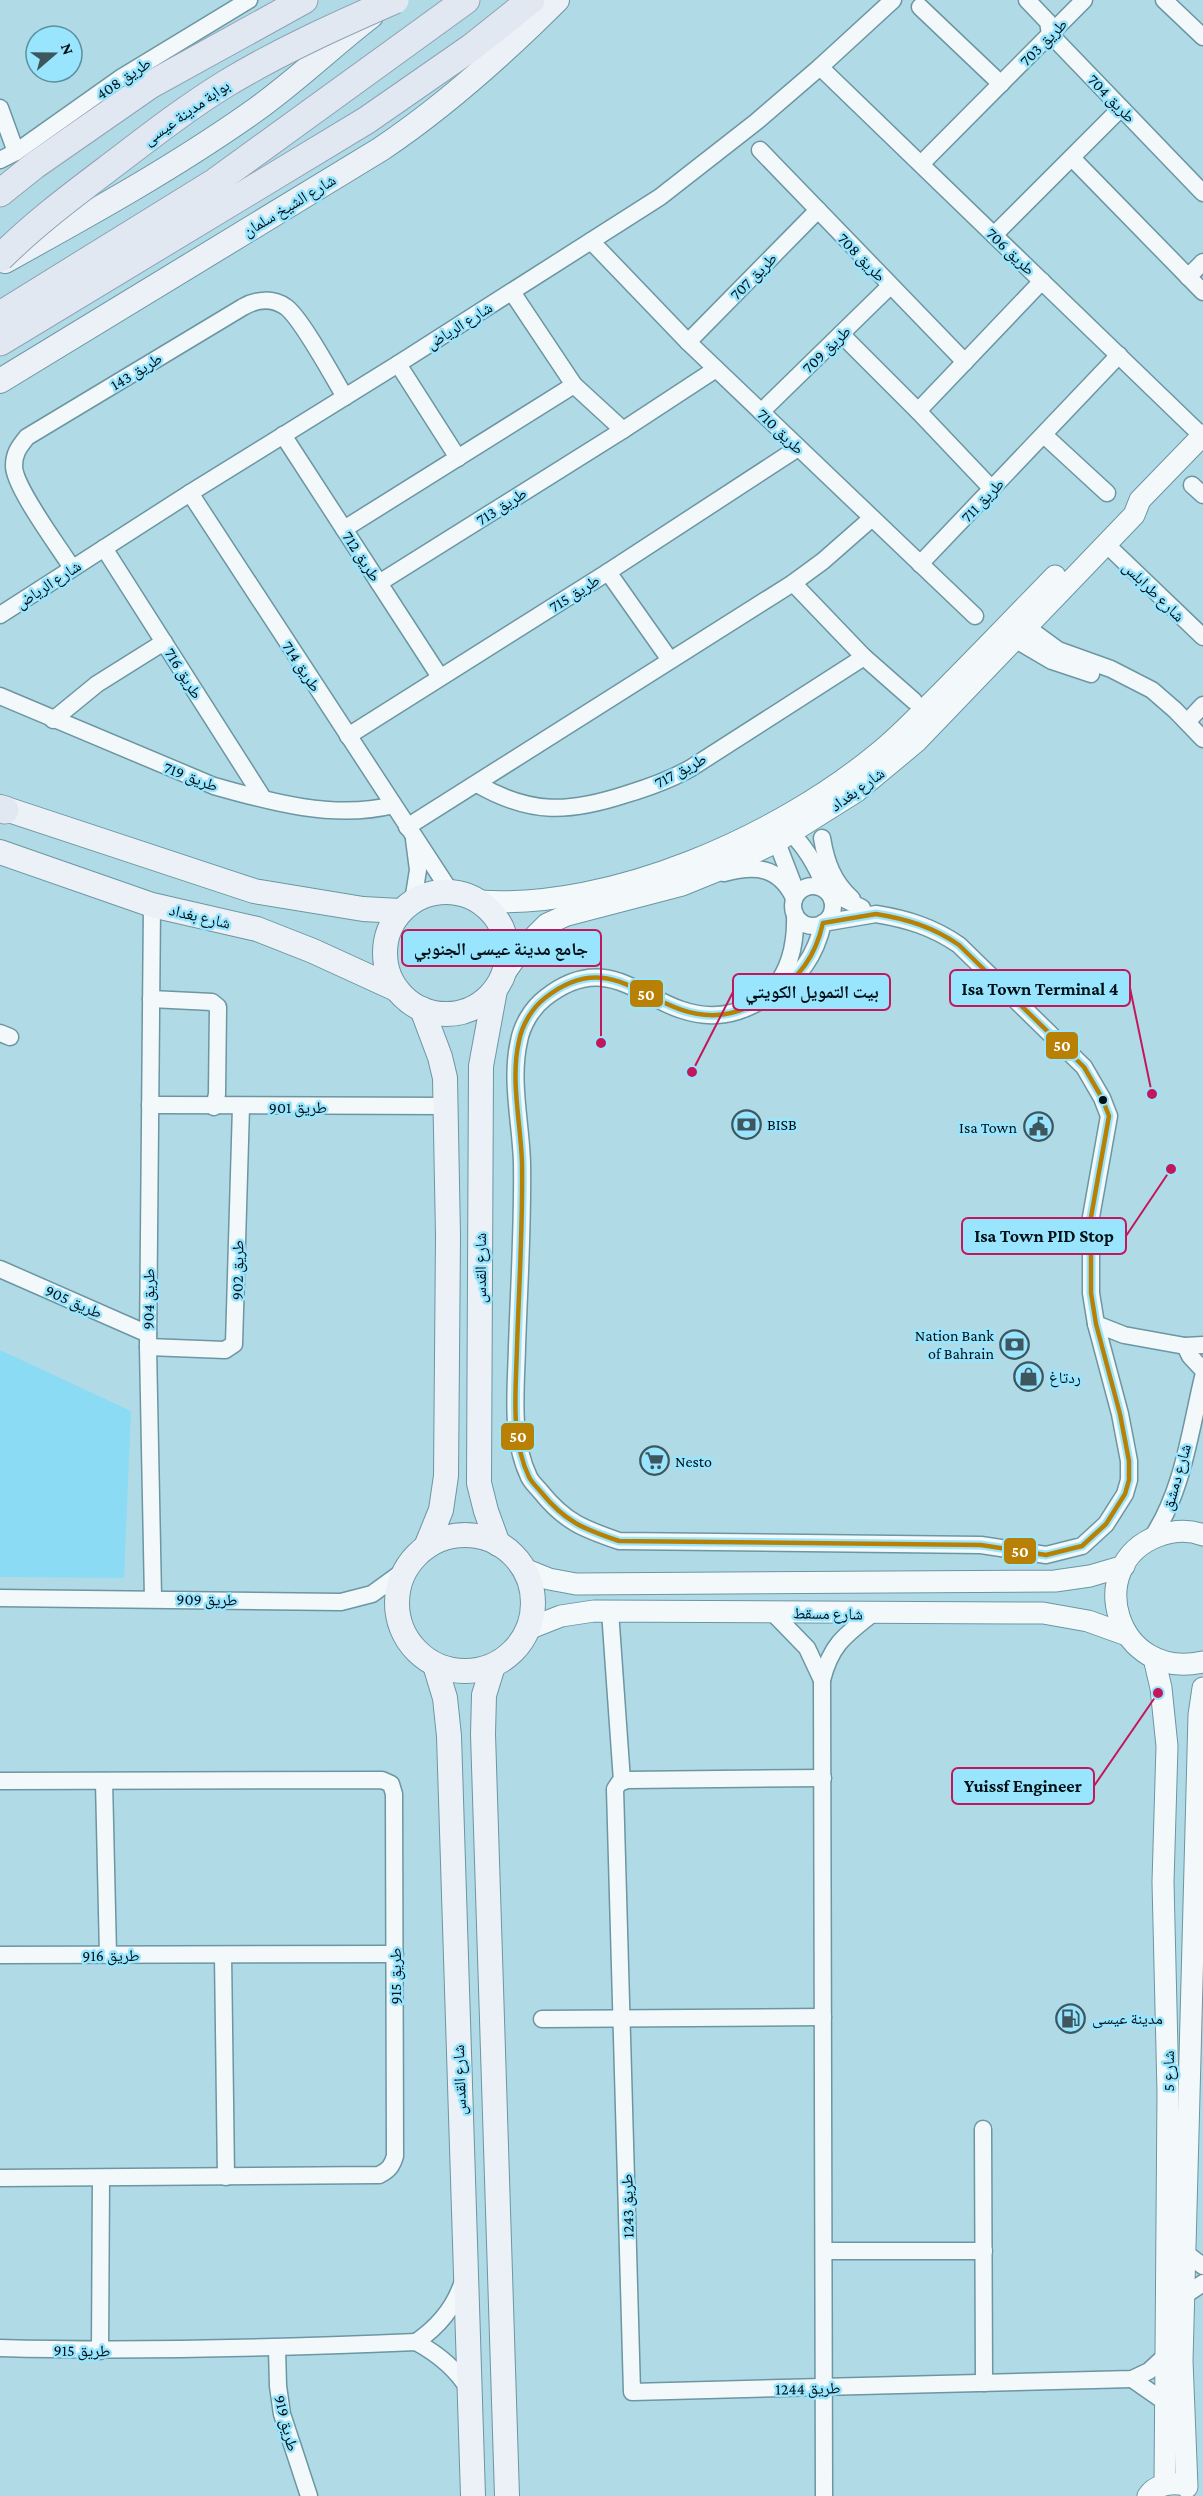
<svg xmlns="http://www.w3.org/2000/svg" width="1203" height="2496" font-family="'Crimson Pro','Noto Naskh Arabic',serif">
<rect width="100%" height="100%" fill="#b1dae7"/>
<polygon fill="#8cdbf4" points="0,1350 131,1411 124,1578 0,1577"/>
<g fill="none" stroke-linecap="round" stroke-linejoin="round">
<defs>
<g id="minor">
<polyline points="1027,0 1048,22 1050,34 1203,193"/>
<polyline points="1164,0 1203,37"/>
<polyline points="920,7 1001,84"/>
<polyline points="820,67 1202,436"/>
<polyline points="0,108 16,152"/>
<polyline points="760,150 965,362"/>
<polyline points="1072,158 1203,292"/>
<polyline points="0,160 16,152 122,77 249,0"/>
<polyline points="921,164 1084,0"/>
<polyline points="994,235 1121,108"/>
<polyline points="591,241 688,342 975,616"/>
<polyline points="1188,277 1203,262"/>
<polyline points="512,292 574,385 623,430"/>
<polyline points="841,334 918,411 992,489"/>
<polyline points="688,342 818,210"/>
<polyline points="398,364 458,458"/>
<polyline points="918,411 1042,281"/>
<polyline points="761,412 890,286"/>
<polyline points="283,435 440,677"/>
<polyline points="1044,435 1107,493"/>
<polyline points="1192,485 1203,495"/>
<polyline points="190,493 450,891"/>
<polyline points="344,529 574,385"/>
<polyline points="1106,544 1203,637"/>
<polyline points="104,548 263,798"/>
<polyline points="920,564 1119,355"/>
<path d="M 72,568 C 59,547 14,487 14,466 C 14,453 19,447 27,437 L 243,307 C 257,299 273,298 286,307 C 302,319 333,377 345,397"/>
<polyline points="608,572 670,660"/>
<polyline points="379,583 623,430 716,369"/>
<polyline points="793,583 864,657 914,701"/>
<polyline points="0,615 190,493 398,364 660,197 756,122 820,67 893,0"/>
<polyline points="1017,620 1058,650 1111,669 1152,690 1175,710 1203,739"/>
<polyline points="1006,634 1052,661 1091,674"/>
<path d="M 0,696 L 214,786 C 270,802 335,820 393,805"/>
<polyline points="53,720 97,684 164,642"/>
<polyline points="1187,722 1203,705"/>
<polyline points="348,736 608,572 798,448"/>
<path d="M 477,784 C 531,815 569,813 627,794 C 650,787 670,780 691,768 L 864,657"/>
<path d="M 783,825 C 804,844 816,864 826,890 L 862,908"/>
<polyline points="407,827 793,583 823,561 872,518"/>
<polyline points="773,832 795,889"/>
<path d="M 822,838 C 826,862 833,882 852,899"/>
<path d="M 724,873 C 755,865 779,866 794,898"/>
<circle cx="813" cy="906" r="20"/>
<polyline points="413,901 418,870 414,839"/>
<polyline points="152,905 148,1347 153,1598"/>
<path d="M 876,914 C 907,919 933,927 959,945 L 1084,1067 L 1102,1098 L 1109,1116 L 1091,1217 L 1091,1293 L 1096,1324 L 1120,1414 L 1129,1461 L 1129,1480 L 1125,1494 L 1106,1524 L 1082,1546 L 1046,1555 L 981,1545 L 619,1541 C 584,1529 565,1522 541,1492 C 537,1487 532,1483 529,1477 C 510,1437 516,1391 517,1347 C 519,1286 523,1225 522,1163 C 521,1124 510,1080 519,1041 C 522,1025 532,1008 545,998 C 616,942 650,1019 717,1015 C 738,1014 756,1004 773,994 C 801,978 816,954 823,923 Z"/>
<path d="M 773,989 C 791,968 796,941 795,914"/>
<polyline points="151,999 212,1002 218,1007 217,1094 214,1107"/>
<polyline points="0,1033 10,1037"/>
<polyline points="150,1105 447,1106"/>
<polyline points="0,1269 148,1334"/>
<polyline points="1096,1324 1124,1335 1185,1346 1203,1345"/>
<polyline points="1185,1346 1190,1356 1203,1370"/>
<polyline points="148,1347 225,1350 234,1344 241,1107"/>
<path d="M 1151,1539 C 1183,1492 1190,1431 1203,1377"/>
<polyline points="0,1598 341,1602 372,1594 405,1570"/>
<polyline points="610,1611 622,1781"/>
<polyline points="772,1612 807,1648 822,1680"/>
<polyline points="823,1778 627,1780 619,1783 615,1789 632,2392 1132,2379 1149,2371 1164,2357"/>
<path d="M 0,1781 L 382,1780 L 391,1784 L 394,1794 L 395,2156 C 392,2166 389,2170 379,2175 L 0,2178"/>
<polyline points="104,1781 108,1955"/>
<polyline points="0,1955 395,1954"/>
<polyline points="223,1955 226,2177"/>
<polyline points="542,2019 823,2017"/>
<polyline points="983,2129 984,2383"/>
<polyline points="824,2251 984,2251"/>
<polyline points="1184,2252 1203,2266"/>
<polyline points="1184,2296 1203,2283"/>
<path d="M 416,2342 C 438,2327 455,2307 463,2281"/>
<path d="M 0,2348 C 139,2352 277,2348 416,2342 C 438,2354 456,2368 469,2390"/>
<polyline points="277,2348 278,2386 282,2414 309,2496"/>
<polyline points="100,2351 101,2178"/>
<polyline points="1132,2379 1165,2402"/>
<path d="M 824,2496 L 822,1680 C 831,1645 844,1636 872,1614"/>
</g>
<g id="tertiary">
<path d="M 480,901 C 611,910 778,836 878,753 C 898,737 916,718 934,700 C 975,659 1015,617 1055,576"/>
<polyline points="504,974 521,950 547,924 567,915 682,885 719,870 776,842 857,791 916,742 1134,515 1140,500 1203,435"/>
<path d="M 1203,1535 C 1188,1529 1172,1531 1158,1536 C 1082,1565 1116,1682 1203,1662"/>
<polyline points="524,1569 549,1579 576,1584 1055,1581 1090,1576 1124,1566"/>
<polyline points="528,1629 561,1616 594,1611 1043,1613 1088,1621 1127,1635"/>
<polyline points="1154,1658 1161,1688 1167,1746 1163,1882 1168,2092 1165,2484"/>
<polyline points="1187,2487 1182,2361 1199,1715 1203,1688"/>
<path d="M 1148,2496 C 1155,2486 1167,2483 1179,2484"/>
</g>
<g id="secondary">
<path d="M 5,261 C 90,214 175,167 254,111 C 295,82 331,47 371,16"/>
<path d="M 0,381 L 381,149 C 445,106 502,55 557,0"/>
<polyline points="0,807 254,891 363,909 400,911"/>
<polyline points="0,852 152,905 257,929 313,951 396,989"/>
<circle cx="446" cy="953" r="61"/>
<polyline points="495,990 481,1066 479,1483 486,1511 498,1544"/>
<polyline points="422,1009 440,1057 445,1078 448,1236 446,1476 441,1510 426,1547"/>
<circle cx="465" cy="1603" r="68"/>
<polyline points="435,1665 445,1698 449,1736 473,2496"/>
<polyline points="493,1666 484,1695 483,1734 507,2496"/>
</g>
<g id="primary">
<polyline points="0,193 35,165 150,85 304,0"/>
<polyline points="0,315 215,182 466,0"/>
<polyline points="0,342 367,120 472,47 531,0"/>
<polyline points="0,809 5,810"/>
</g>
</defs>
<use href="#minor" stroke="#6b96a2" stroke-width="19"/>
<use href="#tertiary" stroke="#6b96a2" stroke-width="23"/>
<use href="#secondary" stroke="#6b96a2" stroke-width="26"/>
<use href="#primary" stroke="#8fa3b5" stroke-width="29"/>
<use href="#minor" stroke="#f3f9fb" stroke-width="16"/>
<use href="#tertiary" stroke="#f3f9fb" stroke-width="21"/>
<use href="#secondary" stroke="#ebf1f6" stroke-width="24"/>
<use href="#primary" stroke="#e2e8f2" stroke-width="27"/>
<defs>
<path id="primary-bridge" d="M 0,258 C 38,220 81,189 123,157 C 157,131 191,105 227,83 C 280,51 338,25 395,0"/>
</defs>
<use href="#primary-bridge" stroke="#8fa3b5" stroke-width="29" stroke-linecap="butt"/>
<use href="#primary-bridge" stroke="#e2e8f2" stroke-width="27"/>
<defs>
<path id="bus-1" d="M 876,914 C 907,919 933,927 959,945 L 1084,1067 L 1102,1098 L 1109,1116 L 1091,1217 L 1091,1293 L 1096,1324 L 1120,1414 L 1129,1461 L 1129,1480 L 1125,1494 L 1106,1524 L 1082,1546 L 1046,1555 L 981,1545 L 619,1541 C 584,1529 565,1522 541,1492 C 537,1487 532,1483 529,1477 C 510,1437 516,1391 517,1347 C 519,1286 523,1225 522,1163 C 521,1124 510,1080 519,1041 C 522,1025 532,1008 545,998 C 616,942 650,1019 717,1015 C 738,1014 756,1004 773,994 C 801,978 816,954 823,923 Z"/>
</defs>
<use href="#bus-1" stroke="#9ae5fe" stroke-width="9"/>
<use href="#bus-1" stroke="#b98006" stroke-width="4.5"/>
</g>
<defs>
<symbol id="bank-ring" viewBox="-11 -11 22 22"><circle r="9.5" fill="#9ae5fe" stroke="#3e575f" stroke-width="1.5"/><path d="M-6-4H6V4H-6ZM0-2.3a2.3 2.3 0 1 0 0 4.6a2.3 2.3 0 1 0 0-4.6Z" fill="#3e575f"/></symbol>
<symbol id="civic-ring" viewBox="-11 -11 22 22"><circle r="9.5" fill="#9ae5fe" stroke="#3e575f" stroke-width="1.5"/><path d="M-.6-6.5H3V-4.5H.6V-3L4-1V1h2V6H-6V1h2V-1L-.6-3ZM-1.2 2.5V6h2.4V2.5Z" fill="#3e575f"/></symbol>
<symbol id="shop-ring" viewBox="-11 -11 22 22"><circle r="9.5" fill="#9ae5fe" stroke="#3e575f" stroke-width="1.5"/><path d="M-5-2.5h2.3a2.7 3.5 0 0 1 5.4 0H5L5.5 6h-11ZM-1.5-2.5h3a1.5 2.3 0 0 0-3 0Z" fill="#3e575f"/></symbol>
<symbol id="supermarket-ring" viewBox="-11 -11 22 22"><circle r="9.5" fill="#9ae5fe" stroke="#3e575f" stroke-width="1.5"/><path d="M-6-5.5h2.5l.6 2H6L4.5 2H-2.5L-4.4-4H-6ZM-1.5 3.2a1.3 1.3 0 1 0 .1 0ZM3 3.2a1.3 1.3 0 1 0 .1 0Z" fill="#3e575f"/></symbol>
<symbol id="fuel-ring" viewBox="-11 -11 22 22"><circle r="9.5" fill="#9ae5fe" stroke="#3e575f" stroke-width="1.5"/><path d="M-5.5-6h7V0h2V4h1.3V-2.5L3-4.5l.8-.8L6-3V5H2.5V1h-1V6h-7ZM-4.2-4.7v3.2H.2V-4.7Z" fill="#3e575f"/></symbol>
</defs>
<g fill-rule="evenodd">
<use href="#bank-ring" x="730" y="1108" width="33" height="33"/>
<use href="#civic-ring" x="1022" y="1110" width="33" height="33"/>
<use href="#bank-ring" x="998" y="1328" width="33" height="33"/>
<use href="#shop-ring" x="1012" y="1360" width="33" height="33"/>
<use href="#supermarket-ring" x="638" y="1444" width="33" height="33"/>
<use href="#fuel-ring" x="1054" y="2002" width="33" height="33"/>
</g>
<circle fill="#001016" stroke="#9ae5fe" stroke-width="2" cx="1103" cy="1100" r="5"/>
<g text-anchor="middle" stroke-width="5" stroke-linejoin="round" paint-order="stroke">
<g font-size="16" fill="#001016" stroke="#9ae5fe">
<text transform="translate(1043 42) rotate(-45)" y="6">طريق 703</text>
<text transform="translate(123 78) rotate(-34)" y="6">طريق 408</text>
<text transform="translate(1112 98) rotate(46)" y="6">طريق 704</text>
<text transform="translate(186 112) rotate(-35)" y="6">بوابة مدينة عيسى</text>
<text transform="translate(289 205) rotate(-31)" y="6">شارع الشيخ سلمان</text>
<text transform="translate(1011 251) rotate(44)" y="6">طريق 706</text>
<text transform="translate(862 257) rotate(46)" y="6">طريق 708</text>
<text transform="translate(753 276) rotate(-45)" y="6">طريق 707</text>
<text transform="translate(459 325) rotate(-32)" y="6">شارع الرياض</text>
<text transform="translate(826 349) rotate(-44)" y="6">طريق 709</text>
<text transform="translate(136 371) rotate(-31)" y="6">طريق 143</text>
<text transform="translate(781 431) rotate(44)" y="6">طريق 710</text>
<text transform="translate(982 500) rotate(-46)" y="6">طريق 711</text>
<text transform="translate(501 506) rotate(-32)" y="6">طريق 713</text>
<text transform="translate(362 556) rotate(57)" y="6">طريق 712</text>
<text transform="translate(48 584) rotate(-33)" y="6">شارع الرياض</text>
<text transform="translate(1154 591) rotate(44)" y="6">شارع طرابلس</text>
<text transform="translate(574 593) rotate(-32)" y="6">طريق 715</text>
<text transform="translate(302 666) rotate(57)" y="6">طريق 714</text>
<text transform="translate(184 673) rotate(58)" y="6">طريق 716</text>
<text transform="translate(680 770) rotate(-28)" y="6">طريق 717</text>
<text transform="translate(191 776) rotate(21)" y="6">طريق 719</text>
<text transform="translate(857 789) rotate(-36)" y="6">شارع بغداد</text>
<text transform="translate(200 916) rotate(13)" y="6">شارع بغداد</text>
<text x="298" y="1113">طريق 901</text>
<text transform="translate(480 1268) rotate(-90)" y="6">شارع القدس</text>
<text transform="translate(237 1270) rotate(-89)" y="6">طريق 902</text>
<text transform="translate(148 1299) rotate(-89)" y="6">طريق 904</text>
<text transform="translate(74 1301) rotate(24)" y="6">طريق 905</text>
<text transform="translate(1176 1477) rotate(-74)" y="6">شارع دمشق</text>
<text transform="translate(207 1599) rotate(1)" y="6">طريق 909</text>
<text transform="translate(828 1613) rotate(1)" y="6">شارع مسقط</text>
<text x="111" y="1961">طريق 916</text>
<text transform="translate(395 1976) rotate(-90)" y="6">طريق 915</text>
<text transform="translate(1168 2071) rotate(-90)" y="6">شارع 5</text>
<text transform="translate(459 2080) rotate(-92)" y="6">شارع القدس</text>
<text transform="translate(627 2206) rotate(-91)" y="6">طريق 1243</text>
<text transform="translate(82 2350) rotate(1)" y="6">طريق 915</text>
<text transform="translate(808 2388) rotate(-1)" y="6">طريق 1244</text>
<text transform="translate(287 2423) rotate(76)" y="6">طريق 919</text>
</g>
<g font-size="16" fill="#001016" stroke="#9ae5fe" text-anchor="start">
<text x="767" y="1130">BISB</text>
<text x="1017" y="1133" text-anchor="end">Isa Town</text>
<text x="994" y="1341" text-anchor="end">Nation Bank<tspan x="994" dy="18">of Bahrain</tspan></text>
<text x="1049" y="1383">ردتاغ</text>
<text x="675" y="1467">Nesto</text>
<text x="1092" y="2024">مدينة عيسى</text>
</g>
</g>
<path fill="none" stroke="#c2185b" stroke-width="2" d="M601 1043L601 948M1152 1094L1130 988M692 1072L733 992M1171 1169L1126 1236M1158 1693L1094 1786"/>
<g fill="#c2185b" stroke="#9ae5fe" stroke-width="2">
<circle cx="601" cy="1043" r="6"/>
<circle cx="1152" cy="1094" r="6"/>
<circle cx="692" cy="1072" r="6"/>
<circle cx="1171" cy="1169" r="6"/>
<circle cx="1158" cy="1693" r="6"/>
</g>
<g fill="#9ae5fe" stroke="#c2185b" stroke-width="2">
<rect x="402" y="930" width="199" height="36" rx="6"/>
<rect x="950" y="970" width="180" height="36" rx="6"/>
<rect x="733" y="974" width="157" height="36" rx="6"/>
<rect x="962" y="1218" width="164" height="36" rx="6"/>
<rect x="952" y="1768" width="142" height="36" rx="6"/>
</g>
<g font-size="18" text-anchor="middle" font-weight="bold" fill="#001016">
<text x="501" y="955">جامع مدينة عيسى الجنوبي</text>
<text x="1040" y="995">Isa Town Terminal 4</text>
<text x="812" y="998">بيت التمويل الكويتي</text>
<text x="1044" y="1242">Isa Town PID Stop</text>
<text x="1023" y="1792">Yuissf Engineer</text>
</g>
<g stroke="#9ae5fe" stroke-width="2">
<rect x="629" y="979" width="35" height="29" rx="6" fill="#b98006"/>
<rect x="1045" y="1031" width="34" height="29" rx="6" fill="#b98006"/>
<rect x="500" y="1422" width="35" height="29" rx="6" fill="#b98006"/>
<rect x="1003" y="1537" width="34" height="28" rx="6" fill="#b98006"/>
</g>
<g font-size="16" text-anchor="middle" font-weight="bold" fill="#fff">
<text x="646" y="1000">50</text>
<text x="1062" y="1051">50</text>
<text x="518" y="1442">50</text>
<text x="1020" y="1557">50</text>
</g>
<g transform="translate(54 54) rotate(70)"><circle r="28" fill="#9ae5fe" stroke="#5c90a1" stroke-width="1.5"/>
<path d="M0-4.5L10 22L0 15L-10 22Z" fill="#3e575f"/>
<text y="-9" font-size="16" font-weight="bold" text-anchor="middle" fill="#001016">N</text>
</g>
</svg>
